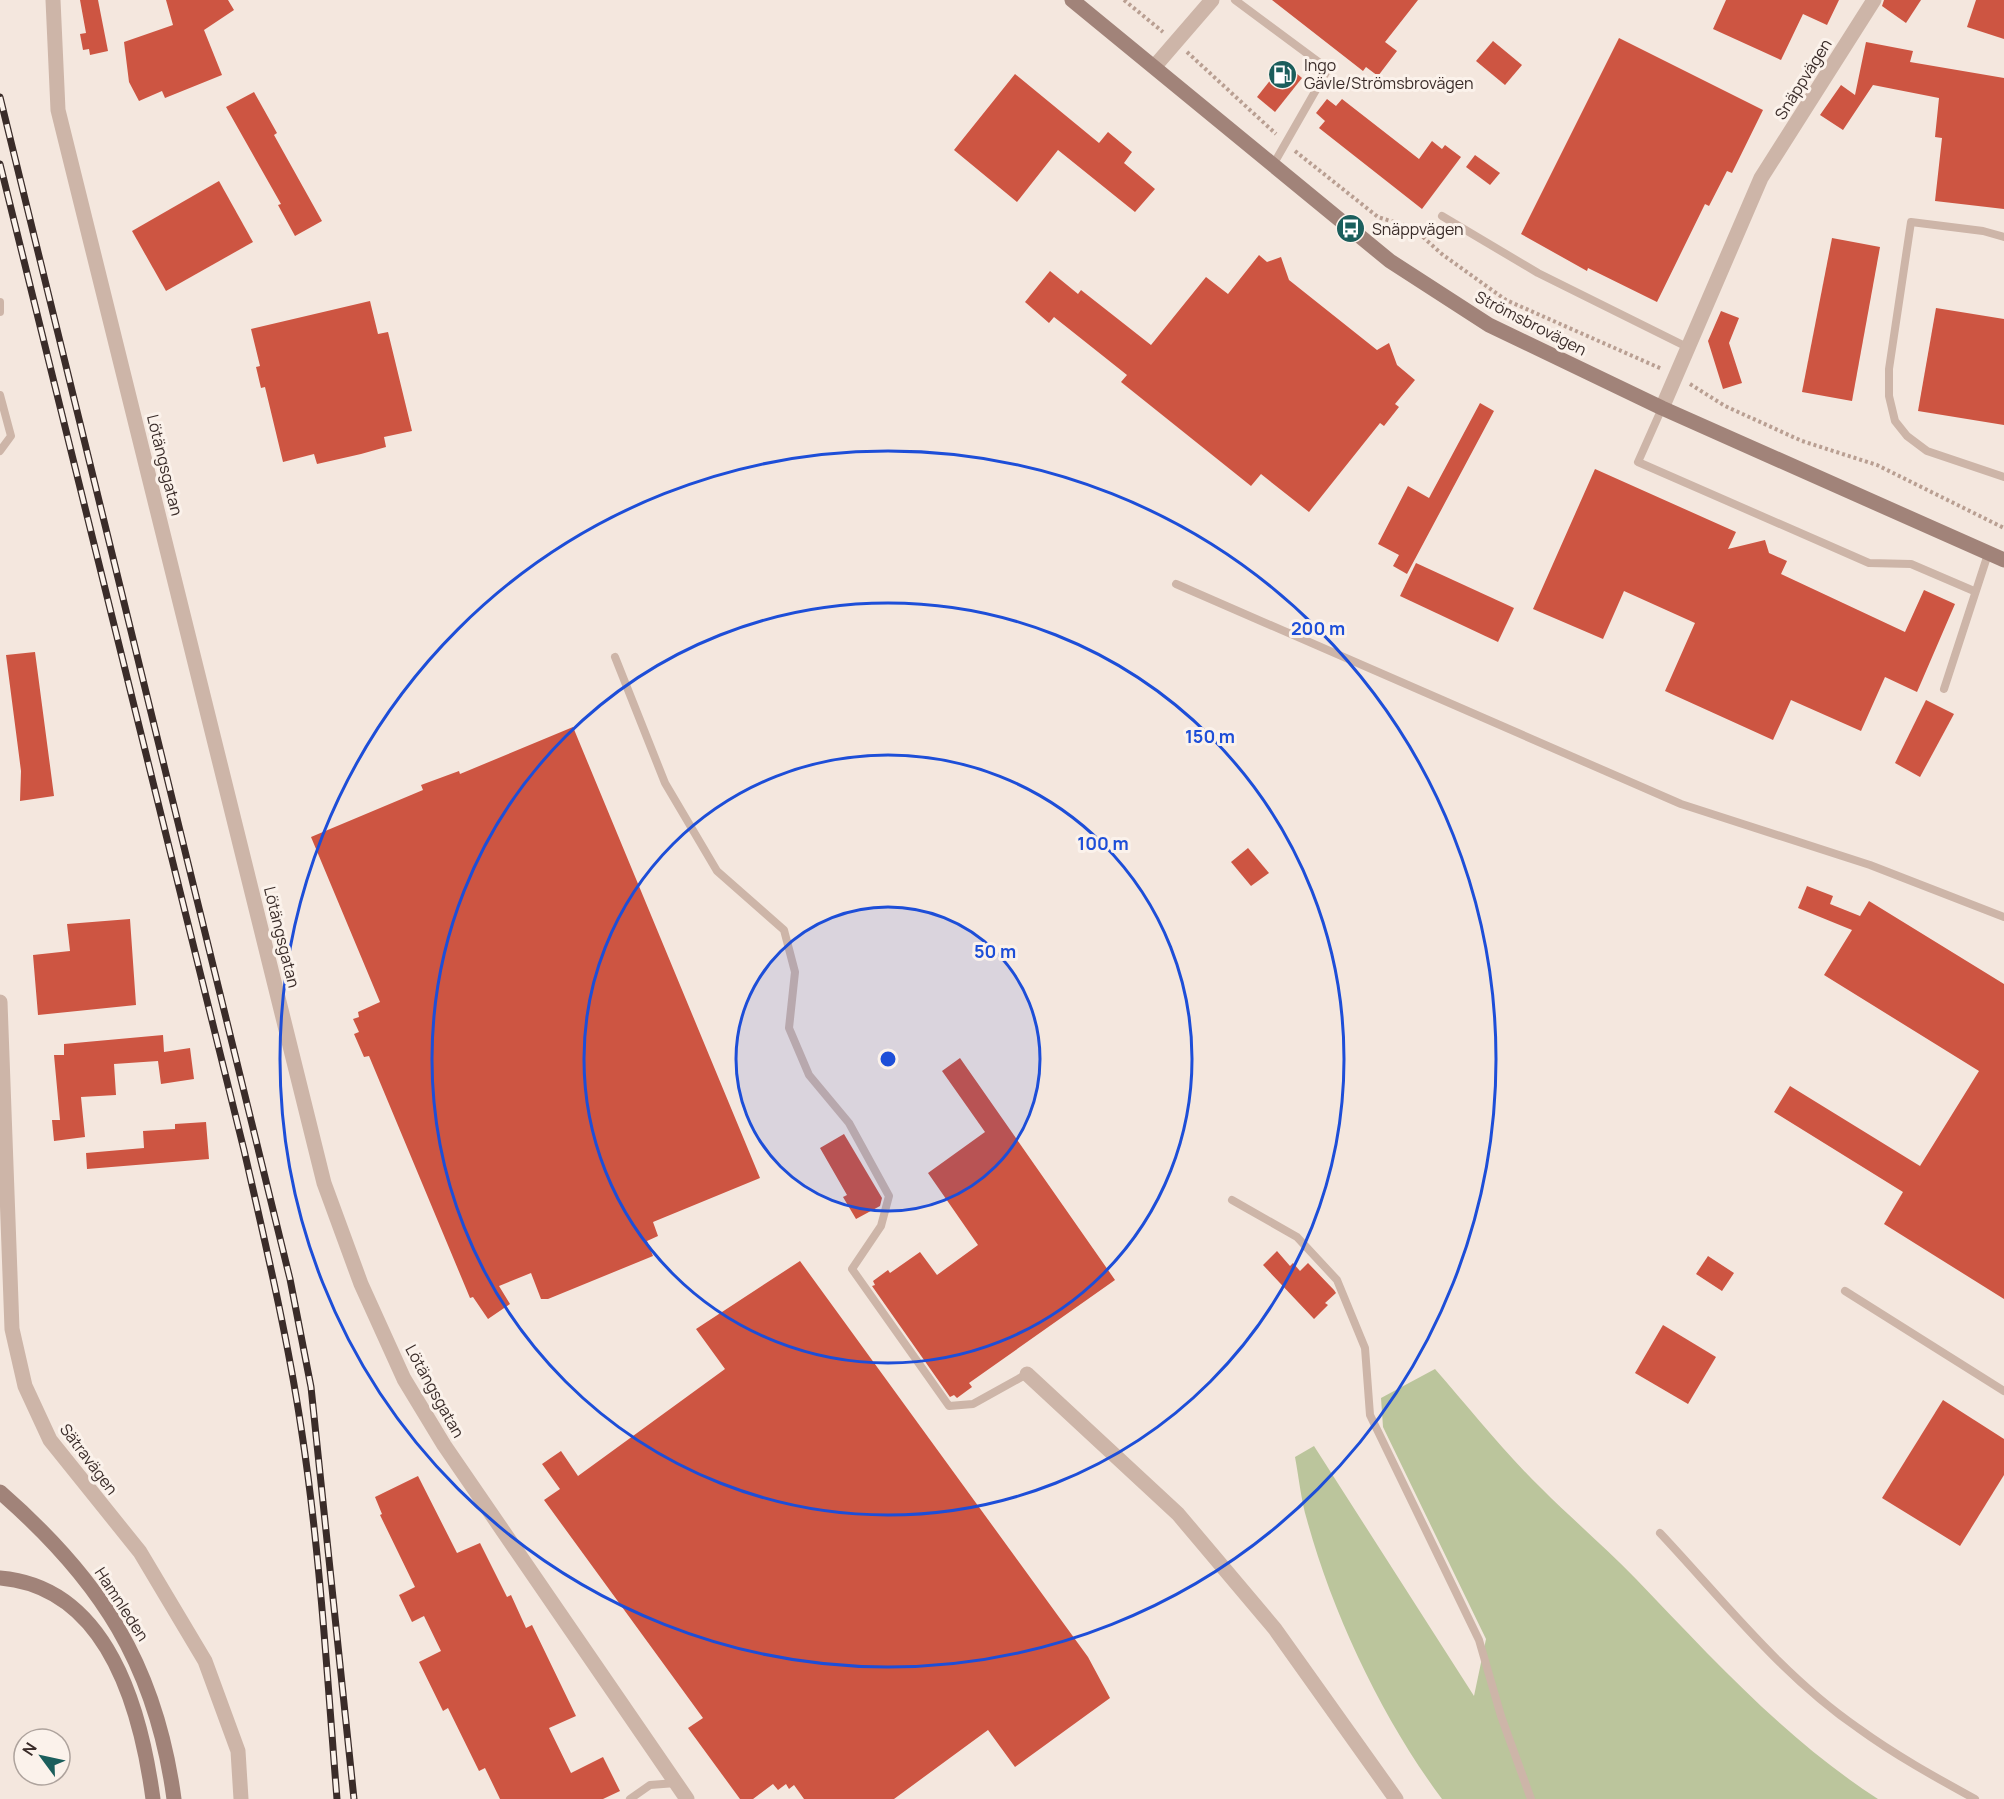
<svg xmlns="http://www.w3.org/2000/svg" width="2004" height="1799" font-family="Manrope,sans-serif">
<rect width="100%" height="100%" fill="#f4e7de"/>
<path fill="#bbc59c" d="M 1435,1369 C 1470,1409 1503,1451 1541,1488 C 1572,1519 1606,1548 1636,1579 C 1712,1658 1785,1739 1878,1799 L 1442,1799 C 1383,1720 1333,1615 1307,1520 C 1301,1500 1299,1478 1295,1457 L 1314,1446 L 1474,1696 L 1486,1639 L 1383,1427 L 1381,1398 Z"/>
<g fill="#cd5542">
<polygon points="80,0 98,0 108,51 90,55 89,49 83,50 80,34 86,33"/>
<polygon points="166,0 228,0 234,10 204,30 222,75 165,98 162,91 139,101 129,82 124,42 173,25"/>
<polygon points="1272,0 1418,0 1385,42 1397,51 1378,76 1366,67 1363,71"/>
<polygon points="1726,0 1839,0 1827,25 1803,14 1781,60 1713,29"/>
<polygon points="1884,0 1921,0 1906,23 1882,6"/>
<polygon points="1976,0 2004,0 2004,39 1967,27"/>
<polygon points="1619,38 1763,110 1732,173 1727,171 1709,206 1705,204 1657,302 1588,268 1587,271 1521,234"/>
<polygon points="1493,41 1522,65 1505,85 1476,61"/>
<polygon points="1866,42 1913,51 1910,62 2004,78 2004,209 1935,201 1942,138 1935,137 1939,98 1873,85 1843,130 1820,115 1841,85 1855,95"/>
<polygon points="1284,63 1302,78 1275,112 1257,97"/>
<polygon points="1015,74 1099,143 1108,132 1132,152 1124,163 1155,189 1135,212 1058,150 1017,202 954,150"/>
<polygon points="254,92 277,133 274,135 322,221 295,236 278,205 281,204 226,107"/>
<polygon points="1327,99 1336,106 1342,99 1419,159 1432,141 1442,149 1445,145 1461,157 1422,209 1319,128 1325,121 1316,113"/>
<polygon points="1475,155 1500,173 1490,185 1466,167"/>
<polygon points="219,181 253,242 166,291 132,231"/>
<polygon points="1832,238 1880,247 1852,401 1802,392"/>
<polygon points="1259,255 1267,262 1281,257 1289,280 1377,350 1389,343 1397,365 1415,380 1395,404 1399,407 1384,426 1380,423 1309,512 1261,474 1251,486 1121,382 1127,375 1054,317 1049,323 1025,302 1050,271 1078,294 1081,290 1151,345 1206,277 1228,294"/>
<polygon points="370,301 378,334 388,332 412,431 384,437 386,447 361,454 317,464 314,454 283,462 265,387 261,388 256,367 260,366 251,329"/>
<polygon points="1936,308 2004,319 2004,425 1918,411"/>
<polygon points="1721,311 1739,318 1729,343 1742,383 1723,389 1708,341"/>
<polygon points="1480,403 1494,411 1407,574 1393,566 1399,555 1378,544 1408,486 1429,498"/>
<polygon points="1595,469 1736,532 1728,549 1765,540 1769,553 1787,561 1781,574 1905,632 1924,590 1955,604 1917,692 1885,677 1861,731 1791,700 1773,740 1665,691 1695,623 1624,591 1603,639 1533,609"/>
<polygon points="1416,563 1514,608 1498,642 1400,596"/>
<polygon points="35,652 54,796 20,801 21,771 6,655"/>
<polygon points="1926,700 1954,714 1920,777 1895,763"/>
<polygon points="573,727 760,1178 653,1222 658,1236 647,1241 653,1256 548,1299 541,1299 531,1273 499,1286 510,1304 488,1319 473,1297 470,1298 369,1056 364,1057 354,1034 359,1032 353,1019 359,1017 358,1012 380,1002 311,837 423,790 421,785 459,771 460,774"/>
<polygon points="1248,848 1269,873 1251,886 1231,862"/>
<polygon points="1807,886 1833,896 1830,904 1860,916 1869,901 2004,984 2004,1299 1884,1224 1903,1192 1774,1112 1790,1086 1920,1166 1979,1071 1824,975 1852,930 1798,908"/>
<polygon points="130,919 136,1005 38,1015 33,955 70,951 67,924"/>
<polygon points="163,1035 164,1052 190,1048 194,1079 161,1084 158,1061 114,1064 116,1095 81,1097 85,1137 54,1141 52,1120 60,1120 54,1055 64,1055 64,1044"/>
<polygon points="960,1058 1115,1280 969,1383 972,1387 957,1398 954,1395 950,1397 872,1286 875,1285 873,1281 888,1270 890,1273 920,1252 937,1275 978,1245 928,1173 985,1132 942,1071"/>
<polygon points="206,1122 209,1159 87,1169 86,1153 144,1148 143,1131 175,1129 175,1124"/>
<polygon points="844,1134 882,1198 880,1206 856,1219 843,1197 847,1195 820,1148"/>
<polygon points="1277,1251 1290,1266 1293,1263 1300,1271 1308,1263 1334,1290 1336,1293 1325,1303 1328,1305 1314,1319 1263,1265"/>
<polygon points="1708,1256 1734,1273 1722,1291 1696,1274"/>
<polygon points="800,1261 1088,1657 1110,1698 1015,1767 988,1730 894,1799 804,1799 794,1785 789,1789 786,1784 778,1790 773,1784 753,1799 740,1799 688,1728 703,1718 544,1500 560,1489 542,1464 561,1451 578,1476 725,1369 696,1329"/>
<polygon points="1663,1325 1716,1357 1688,1404 1635,1373"/>
<polygon points="1943,1400 2004,1439 2004,1475 1960,1546 1882,1498"/>
<polygon points="418,1476 457,1553 480,1543 507,1597 511,1595 526,1628 532,1625 576,1716 549,1728 571,1773 603,1757 620,1791 603,1799 500,1799 485,1768 479,1771 448,1708 443,1711 419,1662 441,1651 424,1616 412,1622 399,1595 415,1587 380,1515 382,1514 375,1497"/>
</g>
<g fill="none" stroke-linecap="round" stroke-linejoin="round">
<g stroke="#b99f92" stroke-width="4" stroke-dasharray="3 3" stroke-linecap="butt">
<polyline points="1124,0 1163,32"/>
<polyline points="1187,52 1276,134"/>
<polyline points="1295,151 1378,217 1413,228 1443,255 1506,300 1662,369"/>
<polyline points="1690,384 1725,406 1802,441 1877,465 2004,528"/>
</g>
<g stroke="#cdb5a8" stroke-width="8">
<polyline points="1235,0 1328,69 1273,165"/>
<polyline points="1442,216 1538,273 1687,347"/>
<polyline points="2004,237 1983,231 1911,222 1889,369 1889,396 1895,421 1907,436 1927,451 2004,477"/>
<polyline points="0,302 0,312"/>
<polyline points="0,395 11,436 0,451"/>
<polyline points="1662,408 1638,462 1869,563 1911,564 1974,591"/>
<polyline points="1176,584 1681,804 1870,865 2004,917"/>
<polyline points="615,657 665,783 717,871 784,930 795,972 789,1028 809,1075 849,1123 889,1196 881,1226 852,1269 949,1406 973,1404 1027,1374"/>
<polyline points="1944,689 1988,554"/>
<polyline points="1232,1200 1297,1237 1337,1280 1365,1348 1370,1415 1479,1640 1501,1716 1531,1799"/>
<polyline points="1845,1291 2004,1391"/>
<path d="M 1660,1533 C 1723,1600 1781,1675 1858,1728 C 1895,1755 1935,1777 1975,1799"/>
<polyline points="630,1799 650,1785 676,1783"/>
</g>
<g stroke="#cdb5a8" stroke-width="15">
<polyline points="53,0 58,110 324,1183 361,1284 404,1379 444,1445 687,1799"/>
<polyline points="1155,66 1212,0"/>
<polyline points="1662,408 1761,178 1874,0"/>
<polyline points="0,1002 12,1329 25,1386 50,1440 140,1552 205,1661 238,1751 241,1799"/>
<polyline points="1027,1374 1178,1514 1275,1629 1396,1799"/>
</g>
<g stroke="#a18379" stroke-width="15">
<polyline points="1072,0 1390,261 1489,325 1662,408 2004,560"/>
<path d="M 0,1492 C 101,1580 156,1665 174,1799"/>
<path d="M 0,1578 C 108,1587 141,1710 153,1799"/>
</g>
<defs>
<g id="rail">
<polyline points="0,97 290,1279 311,1387 354,1799"/>
<path d="M 0,164 L 244,1150 C 265,1242 287,1334 301,1427 C 320,1550 327,1675 337,1799"/>
</g>
</defs>
<use href="#rail" stroke="#3a2c29" stroke-width="7"/>
<use href="#rail" stroke="#fbf2eb" stroke-width="4.5" stroke-dasharray="14" stroke-linecap="butt"/>
</g>
<circle cx="888" cy="1059" r="152" fill="#1d4ed8" fill-opacity=".12"/>
<g fill="none" stroke="#1d4ed8" stroke-width="3">
<circle cx="888" cy="1059" r="152"/>
<circle cx="888" cy="1059" r="304"/>
<circle cx="888" cy="1059" r="456"/>
<circle cx="888" cy="1059" r="608"/>
</g>
<defs>
<symbol id="fuel-disc" viewBox="-11 -11 22 22"><circle r="9.5" fill="#1b5e5c" stroke="#fbf2eb"/><path d="M-5.5-6h7V0h2V4h1.3V-2.5L3-4.5l.8-.8L6-3V5H2.5V1h-1V6h-7ZM-4.2-4.7v3.2H.2V-4.7Z" fill="#fff"/></symbol>
<symbol id="bus-disc" viewBox="-11 -11 22 22"><circle r="9.5" fill="#1b5e5c" stroke="#fbf2eb"/><path d="M-5-6H5V4H4V6H2V4H-2V6H-4V4H-5ZM-3.5-4V0h7V-4ZM-3.5 1.2v1.5H-2V1.2ZM2 1.2v1.5H3.5V1.2Z" fill="#fff"/></symbol>
</defs>
<g fill-rule="evenodd">
<use href="#fuel-disc" x="1266" y="58" width="33" height="33"/>
<use href="#bus-disc" x="1334" y="212" width="33" height="33"/>
</g>
<g text-anchor="middle" stroke-width="6" stroke-linejoin="round" paint-order="stroke">
<g font-size="16" fill="#3a2c29" stroke="#fbf2eb" text-anchor="start">
<text x="1304" y="71">Ingo<tspan x="1304" dy="18">Gävle/Strömsbrovägen</tspan></text>
<text x="1372" y="235">Snäppvägen</text>
</g>
<g font-size="16" fill="#3a2c29" stroke="#fbf2eb">
<text transform="translate(1803 79) rotate(-58)" y="6">Snäppvägen</text>
<text transform="translate(1531 323) rotate(27)" y="6">Strömsbrovägen</text>
<text transform="translate(165 465) rotate(76)" y="6">Lötängsgatan</text>
<text transform="translate(282 937) rotate(76)" y="6">Lötängsgatan</text>
<text transform="translate(435 1391) rotate(61)" y="6">Lötängsgatan</text>
<text transform="translate(89 1459) rotate(53)" y="6">Sätravägen</text>
<text transform="translate(122 1604) rotate(57)" y="6">Hamnleden</text>
</g>
</g>
<circle cx="888" cy="1059" r="9" fill="#1d4ed8" stroke="#fbf2eb" stroke-width="3"/>
<g font-size="18" text-anchor="middle" font-weight="bold" fill="#1d4ed8" stroke="#fbf2eb" stroke-width="6" stroke-linejoin="round" paint-order="stroke">
<text x="1318" y="635">200 m</text>
<text x="1210" y="743">150 m</text>
<text x="1103" y="850">100 m</text>
<text x="995" y="958">50 m</text>
</g>
<g transform="translate(42 1757) rotate(303)"><circle r="28" fill="#fbf2eb" stroke="#aea39d" stroke-width="1.5"/>
<path d="M0-4.5L10 22L0 15L-10 22Z" fill="#1b5e5c"/>
<text y="-9" font-size="16" font-weight="bold" text-anchor="middle" fill="#3a2c29">N</text>
</g>
</svg>
